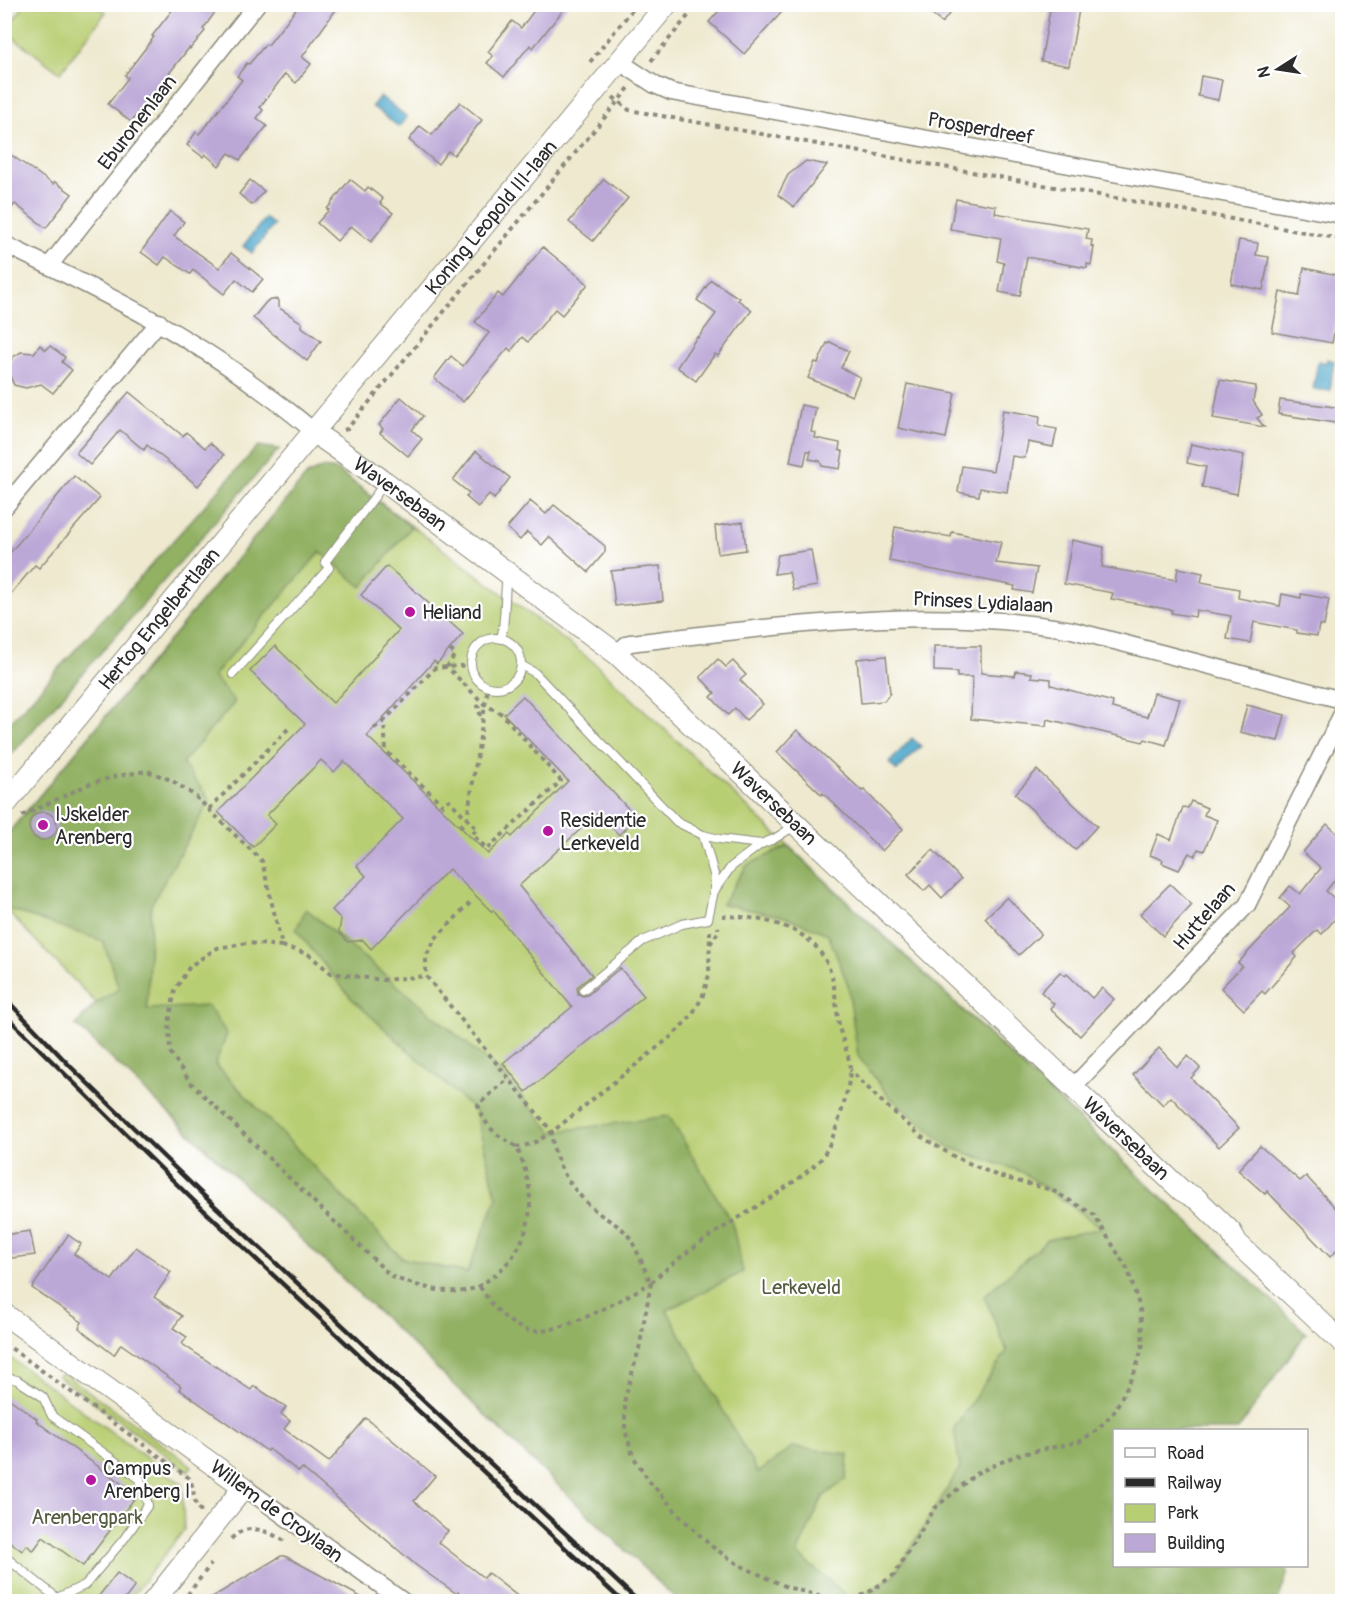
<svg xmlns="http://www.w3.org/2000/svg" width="1347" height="1606" font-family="Pangolin,sans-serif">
<rect width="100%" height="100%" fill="#fff"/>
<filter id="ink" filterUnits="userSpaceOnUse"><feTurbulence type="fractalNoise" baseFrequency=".0167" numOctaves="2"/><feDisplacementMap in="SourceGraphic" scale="12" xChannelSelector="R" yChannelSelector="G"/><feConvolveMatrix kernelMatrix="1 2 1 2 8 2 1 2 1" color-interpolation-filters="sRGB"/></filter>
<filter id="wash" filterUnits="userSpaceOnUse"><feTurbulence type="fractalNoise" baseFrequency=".008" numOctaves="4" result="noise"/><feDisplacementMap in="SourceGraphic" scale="24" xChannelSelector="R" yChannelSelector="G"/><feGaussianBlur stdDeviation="1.35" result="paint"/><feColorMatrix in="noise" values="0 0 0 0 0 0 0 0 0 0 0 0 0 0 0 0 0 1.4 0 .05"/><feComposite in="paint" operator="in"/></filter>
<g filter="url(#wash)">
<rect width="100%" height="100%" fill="#eee9cf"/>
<g fill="#b8ce72" stroke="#727c4e" stroke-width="1.5">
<polygon points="20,5 96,5 106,12 60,73 5,31 23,7"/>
<polygon points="322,468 337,470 591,660 1251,1281 1114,1430 999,1601 678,1601 396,1329 76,1025 96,1003 5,909 5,837 307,475"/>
<polygon points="4,1353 182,1484 184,1530 128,1601 5,1601"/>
<polygon points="63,1373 191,1465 192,1466 188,1471 58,1376"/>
</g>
<g fill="#92b164" stroke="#5e6e48" stroke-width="1.5">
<polygon points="258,446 279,449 5,762 5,728"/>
<polygon points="322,468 337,470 411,527 362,587 320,552 213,676 235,702 182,763 210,800 151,905 147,1009 208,1006 227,1034 215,1064 402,1258 467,1273 497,1198 475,1111 351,998 296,930 306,909 501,1072 552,1132 669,1116 732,1223 743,1272 667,1310 758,1473 792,1447 848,1454 846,1479 823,1497 797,1554 851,1599 866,1594 894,1575 960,1468 954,1428 1007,1351 984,1296 1047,1240 1102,1228 1022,1172 949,1147 889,1096 858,1056 848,985 828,934 786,917 722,904 747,865 788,846 1306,1333 1238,1430 1114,1430 1114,1566 1281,1566 1288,1572 1278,1601 678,1601 396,1329 76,1025 96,1003 119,989 103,941 5,908 5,837 307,475"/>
</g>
<g fill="#4ca6ca" stroke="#3c687a" stroke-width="1.5">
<polygon points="380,96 407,117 399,127 372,106"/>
<polygon points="265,218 274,225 252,253 243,246"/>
<polygon points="1327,359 1334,361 1330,391 1313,389 1318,361 1326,363"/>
<polygon points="912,738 921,746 897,771 889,763"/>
</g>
<g id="blocks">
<g fill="#bca8d7">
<polygon points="177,4 221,4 203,29 205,31 190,49 189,48 131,122 108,104 128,78 125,75 154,37 152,36"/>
<polygon points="300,4 340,4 302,57 311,64 296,83 285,74 260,107 263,110 257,118 267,126 240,160 229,153 219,166 205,154 203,157 187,145 196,132 199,134 212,119 242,80 237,76 247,63 249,64 266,44 268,45"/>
<polygon points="539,4 568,4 533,48 530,45 504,77 487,63 493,56 488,52 512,21 521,28"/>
<polygon points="725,4 789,4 744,54 709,22"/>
<polygon points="919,4 957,4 942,23"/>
<polygon points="1051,4 1080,4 1069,66 1041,61"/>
<polygon points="1201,76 1222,80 1218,100 1198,96"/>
<polygon points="460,102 482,120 454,155 448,151 438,164 409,140 420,126 432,135"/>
<polygon points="4,150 47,180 53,184 55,182 72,194 46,228 15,204 4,217"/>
<polygon points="806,161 827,165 794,207 778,195 788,175"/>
<polygon points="350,179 365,191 368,187 383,199 380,203 393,213 371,242 351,226 337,241 317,223 329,210 327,209"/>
<polygon points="604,179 628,198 593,241 569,222"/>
<polygon points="250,180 264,191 252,205 239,194"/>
<polygon points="956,199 996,206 995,213 1088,229 1086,239 1092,240 1091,246 1094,247 1091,265 1087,264 1087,268 1027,257 1020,296 999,292 1004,263 997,261 1001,238 950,229"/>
<polygon points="170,211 184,222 174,236 219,268 231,253 263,279 252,292 236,279 224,294 193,270 190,274 165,257 159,265 141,252"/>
<polygon points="1239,240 1258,243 1256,255 1269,257 1263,290 1231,284"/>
<polygon points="543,247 588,284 562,315 555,309 528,342 522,337 511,351 508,348 463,402 434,378 451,356 463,366 489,333 475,322 498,293 503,297"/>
<polygon points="1304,268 1342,276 1342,319 1337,318 1332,343 1272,332 1280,292 1299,296"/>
<polygon points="711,280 739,298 738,300 752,310 718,356 715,354 696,381 677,367 697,337 698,338 716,314 697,300"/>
<polygon points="278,299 278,307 302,323 302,327 321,341 307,361 253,318 267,301"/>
<polygon points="830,342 849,351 841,368 860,377 852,396 808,378 815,362 818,363 827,343 829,344"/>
<polygon points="40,345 46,350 50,346 65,357 62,362 72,370 53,393 41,384 26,388 14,385 9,374 8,365 13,357 21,352 34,353"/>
<polygon points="1220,380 1256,386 1253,401 1262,415 1257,418 1264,427 1213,418"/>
<polygon points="907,384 955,393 946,438 898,428"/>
<polygon points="129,392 183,436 186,432 205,448 210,443 224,455 198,486 147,445 144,450 120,430 90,465 76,453"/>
<polygon points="401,397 423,416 412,430 422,439 408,456 380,433 383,429 379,425"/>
<polygon points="1280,400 1342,408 1342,424 1278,414"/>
<polygon points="801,405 816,408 811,432 816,433 815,438 840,443 839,450 843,452 840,469 822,466 820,461 809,459 811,451 807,451 804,465 790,462"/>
<polygon points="1003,410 1040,416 1039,426 1057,429 1053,447 1028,442 1025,458 1012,456 1007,492 980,488 979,496 958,492 962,466 993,471"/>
<polygon points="1191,444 1244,455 1237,494 1202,487 1206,467 1187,463"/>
<polygon points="476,451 510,478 494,499 489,494 478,507 466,497 469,493 453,480"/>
<polygon points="74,476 100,498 39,568 35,565 4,602 4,560"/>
<polygon points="530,501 546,514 554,505 605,546 605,552 588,572 549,537 542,545 527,532 520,540 507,528"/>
<polygon points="743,522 746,550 718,554 715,526"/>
<polygon points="895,527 951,537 952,532 1001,542 996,563 1037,568 1032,593 1014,590 1015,586 889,561"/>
<polygon points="1072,540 1104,547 1102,567 1176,580 1178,568 1203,573 1201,582 1239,589 1238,598 1280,606 1282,594 1301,598 1301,594 1329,599 1324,626 1319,625 1317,636 1297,633 1297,630 1254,622 1250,643 1227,639 1231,616 1196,610 1195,617 1171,613 1172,610 1111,599 1113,593 1064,584"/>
<polygon points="811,550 817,586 793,590 789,572 774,574 778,555"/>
<polygon points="387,566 463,634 437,664 434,661 367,736 488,854 509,834 512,837 568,781 504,714 523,696 636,817 619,835 598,813 519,886 592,975 577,987 578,994 583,996 587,995 620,968 644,996 526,1092 503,1063 572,1007 493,910 492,912 449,869 371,949 363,940 348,942 339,932 341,919 332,910 366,876 357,866 403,819 344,761 334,772 321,760 267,815 276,824 253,847 218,812 305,724 250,671 275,646 333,703 399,630 361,595"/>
<polygon points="660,566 663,601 615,606 611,571"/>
<polygon points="934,646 981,646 981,673 1015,676 1016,671 1032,673 1031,677 1051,679 1051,685 1113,702 1112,708 1147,717 1154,693 1178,699 1180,699 1166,745 1145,739 1143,742 1047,719 1046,726 971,719 972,677 957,677 957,672 934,671"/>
<polygon points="886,656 890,693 884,701 861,703 857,659"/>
<polygon points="718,659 726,667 733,661 746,675 740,680 763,704 746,720 735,708 728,715 711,697 715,693 700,677"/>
<polygon points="1247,705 1285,715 1278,741 1240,732"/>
<polygon points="797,730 862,791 864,790 903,829 882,851 823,793 822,795 777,752"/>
<polygon points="1037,770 1097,826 1075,850 1015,794"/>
<polygon points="1191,801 1207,808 1204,815 1217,820 1204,851 1198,849 1195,856 1189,853 1179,870 1162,863 1163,860 1150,855 1158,834 1171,840 1183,807 1188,808"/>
<circle cx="43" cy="826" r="14"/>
<polygon points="1327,824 1342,838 1342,871 1326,891 1342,905 1342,911 1322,934 1317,930 1294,953 1297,957 1277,980 1265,994 1262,991 1244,1010 1221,988 1242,966 1238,963 1290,907 1280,898 1290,886 1300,894 1321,868 1303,852"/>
<polygon points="933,850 961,879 942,898 930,885 924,891 908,874"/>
<polygon points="1170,884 1192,905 1163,936 1140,914"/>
<polygon points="1007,897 1041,934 1019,955 985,918"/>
<polygon points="1060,972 1065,976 1067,974 1092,998 1102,988 1114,999 1080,1036 1050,1008 1054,1004 1041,992"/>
<polygon points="1159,1048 1177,1067 1188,1056 1200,1068 1191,1078 1239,1128 1219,1147 1171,1097 1163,1105 1133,1075"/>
<polygon points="1260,1146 1300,1181 1306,1176 1342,1215 1342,1245 1330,1257 1267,1191 1265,1194 1238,1170"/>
<polygon points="30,1231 35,1255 4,1259 4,1235"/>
<polygon points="68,1235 81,1244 74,1254 112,1280 136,1247 171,1272 154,1297 182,1316 173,1328 187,1337 182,1344 251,1390 254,1386 286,1407 281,1414 290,1421 284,1429 329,1462 366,1418 435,1476 414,1501 448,1531 438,1542 484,1578 488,1573 525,1602 471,1602 458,1592 457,1594 417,1566 302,1468 299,1472 269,1449 267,1451 179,1389 181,1386 121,1344 114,1355 79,1328 82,1322 32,1288"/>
<polygon points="4,1395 37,1419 36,1421 137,1495 83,1566 43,1537 33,1551 27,1545 22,1551 4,1537"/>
<polygon points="281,1556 285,1556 370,1602 204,1602"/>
<polygon points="117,1573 135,1586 123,1602 94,1602"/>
</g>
</g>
</g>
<g filter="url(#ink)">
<use href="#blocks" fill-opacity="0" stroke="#8c8a7d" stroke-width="1.5"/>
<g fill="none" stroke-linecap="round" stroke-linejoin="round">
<defs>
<g id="service">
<circle cx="496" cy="663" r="25"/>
<path d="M 501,639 C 506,619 504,595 507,574"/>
<polyline points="521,665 535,673 677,822 703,835 719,839 761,844 774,839 796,825"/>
<polyline points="233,674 329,568 325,562 385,483"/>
<polyline points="703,835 715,878 715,890"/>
<polyline points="583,990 643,941 682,924 708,919 714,891 731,867 761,844"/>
<polyline points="4,1377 17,1380 43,1397 52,1416 140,1479 148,1505 124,1539 85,1585 57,1598 4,1556"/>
</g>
<g id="minor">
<polyline points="620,62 655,85 671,92 1342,215"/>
<path d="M 4,244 C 92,287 180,329 258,388 C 277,402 297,416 315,433"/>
<polyline points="49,266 257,4"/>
<polyline points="4,508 159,322"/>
<path d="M 617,654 L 626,645 L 630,643 C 776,627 926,604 1072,630 L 1342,700"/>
<polyline points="1073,1087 1247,905 1342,714"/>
<polyline points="244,1487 404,1602"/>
</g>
<g id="tertiary">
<path id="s1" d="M 315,433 L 385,482 L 617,654 L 1142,1153 L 1181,1190 L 1197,1199 L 1231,1232 L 1237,1243 L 1342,1342"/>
<path id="s2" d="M 4,806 L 667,4"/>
<polyline points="4,1314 244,1487 153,1602"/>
</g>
</defs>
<use href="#service" stroke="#8c8a7d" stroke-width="10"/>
<use href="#minor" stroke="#8c8a7d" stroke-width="19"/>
<use href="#tertiary" stroke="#8c8a7d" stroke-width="23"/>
<g stroke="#8c8a7d" stroke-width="4" stroke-dasharray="4.5 4.5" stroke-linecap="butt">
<polyline points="651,61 698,4"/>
<polyline points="590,62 637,4"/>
<polyline points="613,97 629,110 1342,239"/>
<polyline points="344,430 347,429 629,88"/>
<polyline points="450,650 455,654 447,667 484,704 502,714 561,781 487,849 472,834 477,829 449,800 443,805 386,751 384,721 435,668 471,665"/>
<polyline points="481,716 477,707 484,704"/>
<polyline points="374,728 384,721"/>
<polyline points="209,809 288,729"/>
<path d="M 22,816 L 89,784 L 117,776 L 147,771 L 171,780 L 194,795 L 262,861 L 282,946 L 247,943 L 217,948 L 190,966 L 175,990 L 169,1023 L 170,1052 L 190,1082 L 392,1277 C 415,1285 438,1293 463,1291 C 477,1289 484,1283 495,1275 C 529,1247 538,1205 523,1164 C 521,1159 519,1151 516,1147 C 513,1143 505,1140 501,1137 C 488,1128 483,1119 478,1105 L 509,1078"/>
<polyline points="460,827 467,819 488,687"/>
<path d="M 470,903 L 435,939 L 426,957 L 426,976 L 552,1132 C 551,1161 574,1193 596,1211 C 605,1219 618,1224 626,1233 C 634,1241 645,1271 651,1283 C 686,1248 732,1223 773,1196 C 789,1185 806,1174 820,1160 C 833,1146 850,1089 850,1070 C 850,1057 843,1043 840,1030 C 833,997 839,968 811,942 C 789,922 749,916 721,916"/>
<polyline points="710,944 719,931 718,927"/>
<polyline points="282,946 308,954 331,973 383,980 426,976"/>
<polyline points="516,1147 532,1144 552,1132 673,1035 691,1016 702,998 709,975 710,931"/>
<polyline points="651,1283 639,1349 625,1398 625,1430 633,1456 649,1481 681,1517 711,1546 741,1566 787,1587 819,1596 851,1599 866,1594 894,1575 935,1508 977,1473 1017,1455 1079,1442 1097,1430 1114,1412 1136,1369 1143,1344 1140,1308 1128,1270 1094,1215 1052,1190 998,1176 955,1157 922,1137 880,1100 850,1070"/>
<path d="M 480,1287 C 491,1304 506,1324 527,1330 C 558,1338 623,1298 651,1283"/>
<path d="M 4,1343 L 189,1478 C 196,1490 191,1502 202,1512"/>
<path d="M 231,1539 C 249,1520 269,1532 288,1543"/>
<polyline points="182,1602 211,1564"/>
</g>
<use href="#service" stroke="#fff" stroke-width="8"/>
<use href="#minor" stroke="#fff" stroke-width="16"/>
<use href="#tertiary" stroke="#fff" stroke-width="21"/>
<g stroke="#2b2b2b" stroke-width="4.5">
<polyline points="4,997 71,1067 202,1194 639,1602"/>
<polyline points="4,1014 195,1202 623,1602"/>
</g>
</g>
</g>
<g fill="#b5179e" stroke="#fff" stroke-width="2">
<circle cx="410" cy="612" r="6"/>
<circle cx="43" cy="825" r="6"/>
<circle cx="548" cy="831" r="6"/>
<circle cx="91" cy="1480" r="6"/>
</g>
<g text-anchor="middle" stroke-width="4.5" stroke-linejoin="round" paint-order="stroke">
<g font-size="20" fill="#2b2b2b" stroke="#fff">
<text transform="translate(137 122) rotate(-52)" y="7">Eburonenlaan</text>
<text transform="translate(981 128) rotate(10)" y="7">Prosperdreef</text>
<text dy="7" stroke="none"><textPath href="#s2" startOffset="764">Koning Leopold III-laan</textPath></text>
<text dy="7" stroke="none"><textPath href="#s1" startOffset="105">Waversebaan</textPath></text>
<text transform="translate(983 602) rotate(3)" y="7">Prinses Lydialaan</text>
<text dy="7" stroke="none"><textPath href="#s2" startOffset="243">Hertog Engelbertlaan</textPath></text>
<text dy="7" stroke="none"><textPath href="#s1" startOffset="591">Waversebaan</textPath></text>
<text transform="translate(1204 916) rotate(-49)" y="7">Huttelaan</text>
<text dy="7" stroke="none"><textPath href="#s1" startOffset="1077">Waversebaan</textPath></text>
<text transform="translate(277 1511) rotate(36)" y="7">Willem de Croylaan</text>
</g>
<g font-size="20" fill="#2b2b2b" stroke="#fff" text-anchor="start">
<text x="422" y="619">Heliand</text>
<text x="55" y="821">IJskelder<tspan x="55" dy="23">Arenberg</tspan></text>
<text x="560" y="827">Residentie<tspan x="560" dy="23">Lerkeveld</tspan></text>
<text x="103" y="1475">Campus<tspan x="103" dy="23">Arenberg I</tspan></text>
</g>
<g font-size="20" fill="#555c40" stroke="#fff">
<text x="801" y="1294">Lerkeveld</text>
<text x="87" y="1524">Arenbergpark</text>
</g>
</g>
<rect width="1347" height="1606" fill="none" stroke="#fff" stroke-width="24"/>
<rect x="1113" y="1429" width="195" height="138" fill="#ffffff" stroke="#aaaaaa" stroke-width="1.5"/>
<rect x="1125" y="1448" width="30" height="9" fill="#ffffff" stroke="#aaaaaa" stroke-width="1.5"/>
<text x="1167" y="1459" font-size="18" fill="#2b2b2b">Road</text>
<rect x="1125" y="1478" width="30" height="9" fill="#2b2b2b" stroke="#aaaaaa" stroke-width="1.5"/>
<text x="1167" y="1489" font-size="18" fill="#2b2b2b">Railway</text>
<rect x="1125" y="1504" width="30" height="18" fill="#b8ce72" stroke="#aaaaaa" stroke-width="1.5"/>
<text x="1167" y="1519" font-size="18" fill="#2b2b2b">Park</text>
<rect x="1125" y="1534" width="30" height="18" fill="#bca8d7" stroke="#aaaaaa" stroke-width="1.5"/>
<text x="1167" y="1549" font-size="18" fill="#2b2b2b">Building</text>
<g transform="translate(1278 69) rotate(258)" stroke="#ffffff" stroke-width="4.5" paint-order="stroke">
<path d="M0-4.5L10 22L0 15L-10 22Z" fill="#2b2b2b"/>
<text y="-9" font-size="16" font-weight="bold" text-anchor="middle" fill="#2b2b2b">N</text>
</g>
</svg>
